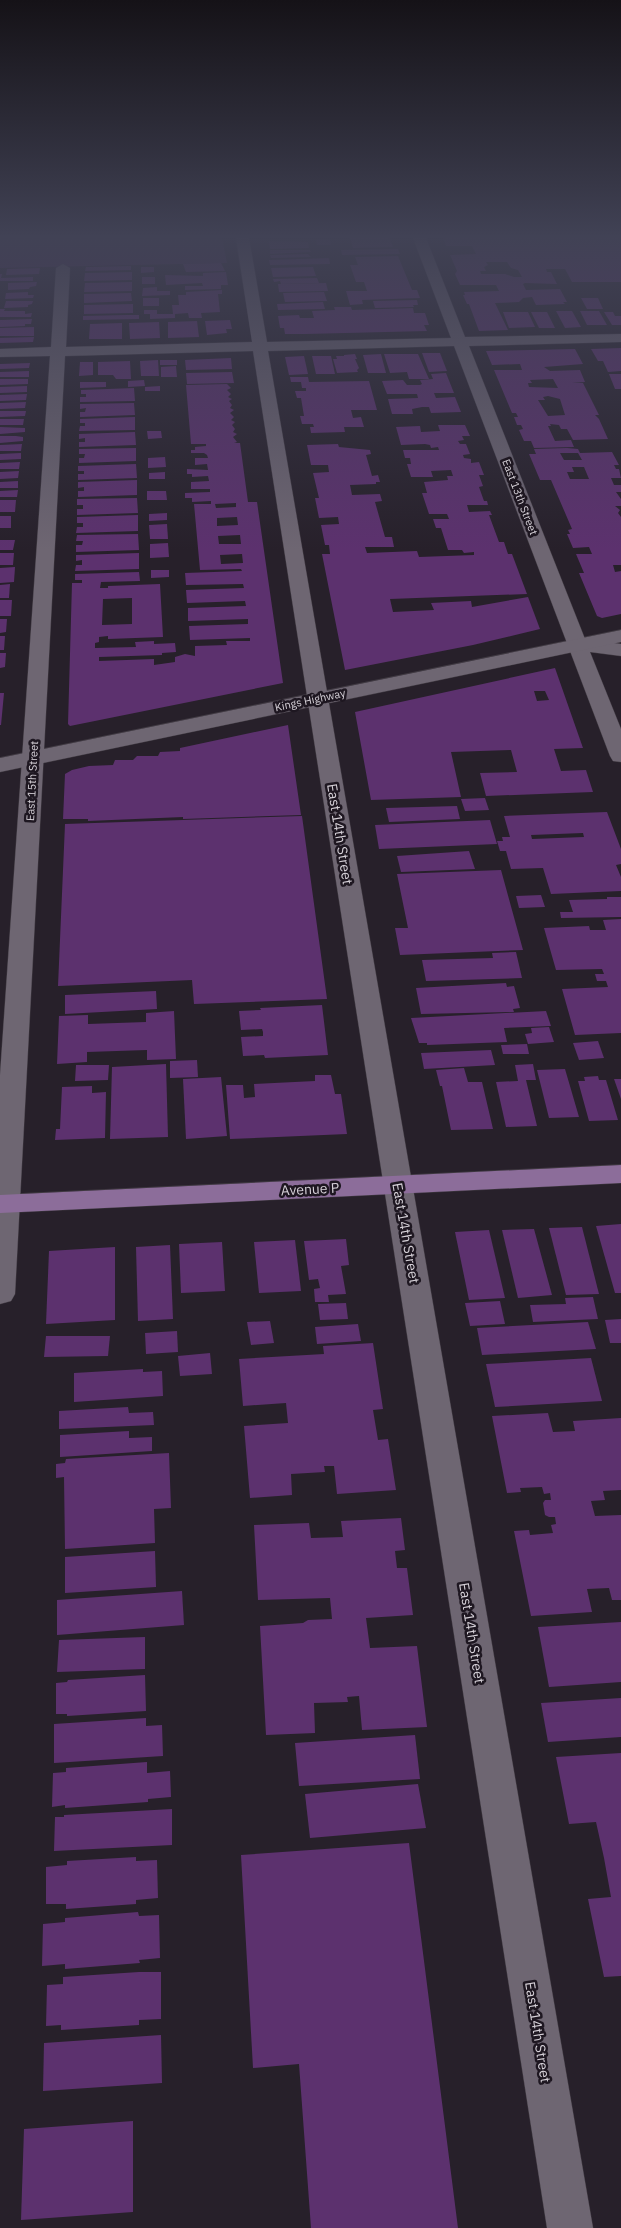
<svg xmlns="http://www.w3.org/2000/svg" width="621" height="2228" font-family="'IBM Plex Sans',sans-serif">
<rect width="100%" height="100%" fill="#27202a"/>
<polygon fill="#482956" points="0,238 222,238 227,263 0,268"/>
<g fill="#5c316e" fill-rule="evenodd">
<polygon points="350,238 390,238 393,247 353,248"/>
<path d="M 443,238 L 621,238 L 621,282 L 572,282 L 565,269 L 546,269 L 547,272 L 551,272 L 557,284 L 525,283 L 523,284 L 526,290 L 560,289 L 567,302 L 563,302 L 565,304 L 536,305 L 532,297 L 523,298 L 519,302 L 495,303 L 508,330 L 479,331 L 469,304 L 467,304 L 463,295 L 465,295 L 464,292 L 499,291 L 496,285 L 460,285 L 455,274 L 457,271 L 450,255 L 476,254 L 472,246 L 446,246 ZM 486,262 L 507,262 L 511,268 L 518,270 L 522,277 L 514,277 L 505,274 L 481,274 L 480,271 L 486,271 L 484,267 L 488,265 Z"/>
<polygon points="316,239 330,239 331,245 317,245"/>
<polygon points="269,241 308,242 309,248 270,249"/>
<polygon points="398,249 400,254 342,255 341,250"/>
<polygon points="270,250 310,250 311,252 270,254"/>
<polygon points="308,254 311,257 271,258 270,255"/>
<polygon points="398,256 412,290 417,290 420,298 362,300 363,304 350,305 346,291 367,291 364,282 356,282 350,265 358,265 355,257"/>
<polygon points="329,258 330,264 270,265 269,260"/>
<polygon points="221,263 225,271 186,272 183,264"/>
<polygon points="131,266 131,270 85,271 86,267"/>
<polygon points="141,267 154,267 154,272 141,273"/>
<polygon points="313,267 316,276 273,277 271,268"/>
<polygon points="40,268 39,274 6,275 7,269"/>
<polygon points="132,272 132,280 84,281 85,273"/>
<polygon points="226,272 228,285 221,285 221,289 185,290 185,286 203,286 202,283 166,285 165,275 203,276 203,273"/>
<polygon points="0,274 2,274 1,278 33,277 33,281 0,281"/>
<rect x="142" y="277" width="13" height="7"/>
<polygon points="317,278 319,283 281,284 280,281 274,282 273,279"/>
<polygon points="37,282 36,286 30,287 29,289 8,290 8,283"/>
<polygon points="132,282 132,291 84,292 85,283"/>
<polygon points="326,283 328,291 279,292 278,284"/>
<polygon points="157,287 157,291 170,291 170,295 142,296 143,288"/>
<polygon points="222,290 222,294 218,294 220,312 201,313 202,318 189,318 188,313 175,314 175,318 150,319 150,314 144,314 144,310 157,310 157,314 173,314 172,305 179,305 178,295 186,295 186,292"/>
<polygon points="28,292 28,295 34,295 33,298 5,299 6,293"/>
<polygon points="324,292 327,301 285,302 283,293"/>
<polygon points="131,293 132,301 84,303 84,294"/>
<rect x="143" y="298" width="16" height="8"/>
<polygon points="581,298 598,298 603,309 587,309"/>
<polygon points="417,300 418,305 413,305 414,307 375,308 373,301"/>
<polygon points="6,301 33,301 32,304 28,305 28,307 4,308"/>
<polygon points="323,302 325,309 278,310 277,304"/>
<polygon points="133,304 133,313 84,314 84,305"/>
<polygon points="334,307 351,307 352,310 413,308 414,313 425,313 429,325 424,325 427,331 305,334 285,334 284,328 280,328 278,316 299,315 300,318 314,318 312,311 335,310"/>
<polygon points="0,309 5,309 4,311 25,311 25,314 32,313 31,317 0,317"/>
<polygon points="556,311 572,311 581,327 565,328"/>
<polygon points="580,311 599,311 607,325 587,325"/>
<polygon points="503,312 528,312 535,327 509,328"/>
<polygon points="531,312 547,312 555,328 539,328"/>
<polygon points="604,312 613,312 615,316 621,316 621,325 612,325"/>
<polygon points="126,315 139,315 139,319 83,320 83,316"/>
<polygon points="32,319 31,324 25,324 25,326 0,327 0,320"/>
<polygon points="230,320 232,329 226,329 227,333 207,335 205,321"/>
<polygon points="197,321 199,337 168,338 168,322"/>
<polygon points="159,322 160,338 130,339 129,323"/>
<polygon points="122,323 122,339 89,339 90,324"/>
<polygon points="34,327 34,336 0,336 0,328"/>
<polygon points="34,337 33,342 0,343 0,338"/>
<polygon points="621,348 621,371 608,372 603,361 598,361 591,349"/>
<path d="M 575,349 L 583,364 L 544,367 L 550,371 L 580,370 L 585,382 L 572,383 L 583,383 L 599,415 L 595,415 L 599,419 L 608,439 L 573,440 L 567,429 L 561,429 L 559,425 L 550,424 L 551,426 L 548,426 L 555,441 L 571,440 L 574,447 L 534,448 L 531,441 L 524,441 L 519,430 L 523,429 L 521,425 L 517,425 L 514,417 L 518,417 L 516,413 L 512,413 L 494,370 L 522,370 L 520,364 L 492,365 L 486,351 ZM 553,379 L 558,388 L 529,387 L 528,383 L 532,383 L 530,380 ZM 548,396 L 560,399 L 565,415 L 548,416 L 538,400 L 545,400 L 543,397 Z"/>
<polygon points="422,353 440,353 447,371 429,372"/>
<polygon points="355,354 357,359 355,359 359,368 357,370 358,372 337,373 333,359 337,359 336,356 344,356 344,355"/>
<polygon points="381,354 386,373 368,373 363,355"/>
<polygon points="384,354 418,354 429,379 409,379 407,372 390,373"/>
<polygon points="304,356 308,374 289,375 285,357"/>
<polygon points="312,356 331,356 335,374 316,374"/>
<polygon points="231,358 232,369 186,370 185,360"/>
<polygon points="158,360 159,376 141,376 140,361"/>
<rect x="160" y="360" width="17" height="5"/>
<polygon points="130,361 131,379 116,379 113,375 98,375 98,362"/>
<polygon points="80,362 93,362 93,375 79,376"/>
<polygon points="30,363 29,368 0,369 0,364"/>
<polygon points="176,366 177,377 161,377 161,367"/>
<polygon points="29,371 29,377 0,377 0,372"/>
<polygon points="232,372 234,383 187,384 186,373"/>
<polygon points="446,373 454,393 434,393 436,398 455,397 461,412 431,413 429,407 422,407 412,409 413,414 392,414 388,399 418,398 417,394 387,394 382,381 403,380 407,385 420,385 422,384 420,380 433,379 431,374"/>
<polygon points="609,374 621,374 621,389 615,389"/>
<polygon points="290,377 308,377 309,382 369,381 377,410 351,410 353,418 361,417 364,427 344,427 345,432 311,433 310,427 314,427 313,424 302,424 300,416 304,416 301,398 297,398 295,391 306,391 306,388 302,388 301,382 291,382"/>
<polygon points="0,379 28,379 28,384 0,385"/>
<polygon points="144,380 145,386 128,387 128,381"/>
<polygon points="80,382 106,382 106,387 80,388"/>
<path d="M 227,384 L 231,388 L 227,390 L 231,394 L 228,397 L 232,399 L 229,401 L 232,405 L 230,408 L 234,410 L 230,413 L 234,417 L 231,420 L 235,422 L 232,425 L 235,429 L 233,432 L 237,434 L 233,437 L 237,442 L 234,443 L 240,443 L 248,502 L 257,502 L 283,683 L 70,726 L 68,724 L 72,583 L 82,583 L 82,580 L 75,580 L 75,574 L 139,572 L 140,581 L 101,582 L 100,588 L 108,588 L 108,586 L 160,584 L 163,637 L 108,639 L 108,636 L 99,637 L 99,642 L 95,643 L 95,648 L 136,647 L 135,642 L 154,641 L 154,644 L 175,643 L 176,652 L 162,653 L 162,655 L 99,657 L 99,661 L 154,659 L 154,665 L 175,662 L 175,657 L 185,654 L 195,656 L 195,646 L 227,645 L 226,641 L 250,641 L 250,638 L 190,640 L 189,626 L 248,624 L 248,619 L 188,621 L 188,608 L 246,606 L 245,601 L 187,603 L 186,590 L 244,588 L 243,584 L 186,585 L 185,573 L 242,571 L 241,569 L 200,570 L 194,504 L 211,504 L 211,501 L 192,502 L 192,498 L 185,498 L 185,493 L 210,492 L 210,489 L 191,489 L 191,482 L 209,481 L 208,476 L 192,477 L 192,474 L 187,474 L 187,469 L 208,470 L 207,464 L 195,465 L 195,458 L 208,458 L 207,455 L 204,453 L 191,453 L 191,450 L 195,450 L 195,447 L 206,446 L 206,444 L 191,444 L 186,385 ZM 236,503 L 236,507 L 216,508 L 215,504 ZM 237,517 L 238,525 L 217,526 L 217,518 ZM 240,535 L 241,544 L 219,544 L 218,536 ZM 242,554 L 243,563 L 221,564 L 220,555 ZM 132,598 L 132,624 L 102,625 L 103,599 Z"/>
<polygon points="27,386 27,392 0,393 0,387"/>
<polygon points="160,386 160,391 145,391 145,387"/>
<polygon points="134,388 135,401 80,402 80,397 86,397 86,394 81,394 81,390"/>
<polygon points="27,394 26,400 0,401 0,395"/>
<polygon points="26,402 25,408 0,409 0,403"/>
<polygon points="134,403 135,415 80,417 80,412 85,412 86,408 80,409 80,404"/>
<polygon points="0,411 26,411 25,416 0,417"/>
<polygon points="135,417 135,430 79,431 80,426 85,426 85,423 80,423 80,419"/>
<polygon points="0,419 24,419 23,425 0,425"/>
<polygon points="438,425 465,425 470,436 462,436 464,440 458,441 460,444 466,444 470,454 463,455 464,458 471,459 471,463 479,462 484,475 479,475 483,486 479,487 484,501 487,501 488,505 467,505 469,512 490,511 492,515 489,515 499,542 504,542 508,554 512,554 527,594 390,599 393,612 434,610 431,603 471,601 472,607 528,597 540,629 473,645 345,670 322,554 330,554 329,545 325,545 321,525 339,524 338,517 319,518 315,498 319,498 313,473 329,472 328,465 311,465 307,445 338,444 339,447 370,450 371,454 366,455 372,476 378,475 380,482 376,482 376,484 350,485 352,495 380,494 382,501 375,502 385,537 392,537 394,547 365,547 367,553 417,551 419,557 474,555 474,552 464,553 462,550 448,550 441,528 436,528 433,519 449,519 447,514 429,514 422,493 427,493 424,482 448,480 447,476 453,476 451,470 431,471 433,477 411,477 407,464 411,464 410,458 405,458 403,450 439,450 438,447 431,448 430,445 425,444 401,445 396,427 420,426 421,432 440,431"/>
<polygon points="0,427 25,428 25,432 0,434"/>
<polygon points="147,431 161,431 162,438 148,439"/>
<polygon points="135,432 136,445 79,447 79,442 85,442 85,438 79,439 79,434"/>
<polygon points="0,436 16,436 23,437 23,441 0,443"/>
<polygon points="22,444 21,451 0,451 0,445"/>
<polygon points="136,448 136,461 79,463 79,458 84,458 85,454 79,454 79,449"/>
<path d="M 567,448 L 578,449 L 580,453 L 612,452 L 619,465 L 614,465 L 616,469 L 619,469 L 621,478 L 611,478 L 614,485 L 621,485 L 621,492 L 616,492 L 621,499 L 621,506 L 615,506 L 620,510 L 618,513 L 621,517 L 621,565 L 613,565 L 615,572 L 621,571 L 621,614 L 602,618 L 597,616 L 579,573 L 584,573 L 576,554 L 592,554 L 589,547 L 573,548 L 567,534 L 570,534 L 568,530 L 572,529 L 551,480 L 540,480 L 529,454 L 536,454 L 534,449 ZM 560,453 L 578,453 L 582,460 L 564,460 ZM 572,467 L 584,467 L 589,479 L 570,479 L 567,472 L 574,472 Z"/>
<polygon points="21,453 21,459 0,460 0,454"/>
<polygon points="165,457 166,467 148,468 148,458"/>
<polygon points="20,462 19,469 0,469 0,463"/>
<polygon points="136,464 137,478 78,480 78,474 84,474 84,471 78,471 78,466"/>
<polygon points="19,471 18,478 0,479 0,472"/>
<polygon points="165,472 165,479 149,479 149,473"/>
<polygon points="137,480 137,495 78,497 78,491 84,491 84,487 78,488 78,482"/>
<polygon points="18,481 18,488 0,488 0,482"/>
<polygon points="18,490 17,497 0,497 0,491"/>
<polygon points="147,491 166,491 167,500 147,500"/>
<polygon points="137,498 138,513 77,515 77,509 83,509 83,505 77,505 77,499"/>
<polygon points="0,500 16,500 15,512 0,512"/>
<polygon points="167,513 167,520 149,521 149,514"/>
<polygon points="138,515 138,531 76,533 77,527 83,527 83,523 77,523 77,517"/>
<rect x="0" y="516" width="11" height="12"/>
<polygon points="167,524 168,539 150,539 149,525"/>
<polygon points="138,534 139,550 76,552 76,545 82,545 83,541 76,541 77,535"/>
<polygon points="0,540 15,540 13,550 0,550"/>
<polygon points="168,543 169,557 150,558 150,544"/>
<polygon points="0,553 14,553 13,565 0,565"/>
<polygon points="139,553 139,569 75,571 76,565 82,565 82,560 76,561 76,555"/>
<polygon points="15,567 14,582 0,583 0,568"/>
<polygon points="151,570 169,570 169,577 151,578"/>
<polygon points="10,584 9,598 0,598 0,585"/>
<polygon points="0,600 12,600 11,616 0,616"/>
<polygon points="0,619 7,619 6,632 0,633"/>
<polygon points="0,636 5,636 4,650 0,650"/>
<polygon points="0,653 6,653 5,667 0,668"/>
<path d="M 555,668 L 583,748 L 554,749 L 561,771 L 586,770 L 593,792 L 486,796 L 480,773 L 517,772 L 511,750 L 451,752 L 461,797 L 371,800 L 355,712 ZM 534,691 L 545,691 L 549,700 L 537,701 Z"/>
<polygon points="0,693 4,693 1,725 0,725"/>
<polygon points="288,725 301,815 183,819 183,817 88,821 88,819 63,819 65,774 72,770 89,766 113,765 115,760 133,760 137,756 158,756 160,752 180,751 180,748"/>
<polygon points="485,798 489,810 465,811 461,799"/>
<polygon points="457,806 460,819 389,822 386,808"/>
<path d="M 607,812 L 621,849 L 621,864 L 616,865 L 621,877 L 621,891 L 551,894 L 543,868 L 511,869 L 506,851 L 500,851 L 497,841 L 503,841 L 502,837 L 510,837 L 504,816 ZM 583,833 L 584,837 L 532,839 L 531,835 Z"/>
<polygon points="302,816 327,999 194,1004 192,980 58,986 65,824"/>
<polygon points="490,820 497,844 379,849 375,825"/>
<polygon points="469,851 475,869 401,872 397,856"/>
<polygon points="501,870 523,950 400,955 395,928 408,928 397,874"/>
<polygon points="541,895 545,907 519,908 516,896"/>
<polygon points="607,897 621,897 621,917 561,918 560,912 573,912 569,900 607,899"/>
<polygon points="621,919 621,1033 575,1035 562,989 608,987 606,981 597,981 595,974 604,974 602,969 556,970 544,928 589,926 590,930 606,930 603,920"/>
<polygon points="516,952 522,978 426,981 422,960 493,958 492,953"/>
<polygon points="506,983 507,987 514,986 520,1008 513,1009 514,1012 421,1014 416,988"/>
<polygon points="156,991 157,1009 65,1014 65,995"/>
<polygon points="322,1005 328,1055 265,1058 264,1055 243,1056 241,1037 263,1036 263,1032 262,1029 241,1030 239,1011 261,1010 260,1008"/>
<polygon points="174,1011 176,1059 147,1060 147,1050 87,1052 87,1062 57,1064 59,1016 88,1015 88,1024 146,1022 146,1013"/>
<polygon points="546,1011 551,1026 504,1028 507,1042 427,1045 427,1043 419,1043 411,1018"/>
<polygon points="549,1027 554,1042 528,1044 525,1034 532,1033 531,1028"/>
<polygon points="598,1041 604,1058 579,1060 573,1043"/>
<polygon points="527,1044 529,1054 503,1054 501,1045"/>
<polygon points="491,1050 495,1065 424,1069 421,1053"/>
<polygon points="197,1060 198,1077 170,1078 170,1061"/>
<polygon points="166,1064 168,1137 110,1139 112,1067"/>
<polygon points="533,1064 536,1080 526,1080 537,1126 506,1127 496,1082 518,1081 515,1065"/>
<polygon points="76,1065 109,1065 108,1080 75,1081"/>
<polygon points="464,1068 468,1082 482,1082 493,1129 451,1130 442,1086 440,1086 436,1070"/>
<polygon points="565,1069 579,1117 549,1118 537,1070"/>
<polygon points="315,1075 331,1075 335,1094 341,1094 347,1134 230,1139 226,1085 243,1085 244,1098 255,1097 254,1084 315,1081"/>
<polygon points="598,1076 599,1080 606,1080 618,1120 589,1121 578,1081 585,1081 584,1077"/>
<polygon points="221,1077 227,1136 186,1139 183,1079"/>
<polygon points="614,1079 621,1079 621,1099"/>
<polygon points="92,1086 92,1093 106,1092 105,1138 55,1140 56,1129 60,1129 62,1087"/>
<polygon points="621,1224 621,1293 615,1293 596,1226"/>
<polygon points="582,1227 599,1294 566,1295 549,1228"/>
<polygon points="534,1229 552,1295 518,1298 502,1230"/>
<polygon points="489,1230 505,1298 469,1300 455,1232"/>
<polygon points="346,1239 349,1265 341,1266 346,1294 328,1295 329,1302 315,1302 314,1289 320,1288 318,1279 309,1280 304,1241"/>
<polygon points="295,1240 301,1291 259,1293 254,1242"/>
<polygon points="222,1242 225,1291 181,1293 179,1244"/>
<polygon points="170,1245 173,1319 138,1321 136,1247"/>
<polygon points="115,1247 115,1320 46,1324 49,1251"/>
<polygon points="593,1297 598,1319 533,1322 530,1305 566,1304 565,1298"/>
<polygon points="500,1301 505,1324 470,1326 465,1303"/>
<polygon points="346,1303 348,1319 320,1320 318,1304"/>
<polygon points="621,1319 621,1343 610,1343 605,1320"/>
<polygon points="270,1321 274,1343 251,1345 247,1322"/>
<polygon points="588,1322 596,1349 482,1355 477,1328"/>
<polygon points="358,1324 361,1341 317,1344 315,1327"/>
<polygon points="177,1331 178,1352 146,1354 145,1333"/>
<polygon points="46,1336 110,1336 108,1356 44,1357"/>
<polygon points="373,1343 383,1409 373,1410 378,1440 388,1439 396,1490 337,1494 334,1466 324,1466 325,1472 291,1474 292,1495 250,1498 244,1426 288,1423 286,1403 243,1406 239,1359 324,1354 323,1346"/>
<polygon points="210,1353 212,1374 180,1376 178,1356"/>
<polygon points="591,1358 602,1401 495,1407 486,1364"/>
<polygon points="143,1369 143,1372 162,1371 163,1396 74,1402 74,1373"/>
<polygon points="128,1407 129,1413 153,1412 154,1425 59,1429 59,1411"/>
<polygon points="548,1413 553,1432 575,1431 573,1421 621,1418 621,1490 603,1491 605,1500 591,1501 595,1516 621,1515 621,1600 612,1600 609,1588 587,1589 592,1612 531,1616 514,1531 529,1530 530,1535 553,1533 551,1525 556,1524 555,1517 549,1517 545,1515 543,1503 545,1500 551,1500 550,1493 544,1494 542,1487 520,1488 521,1492 507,1493 492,1416"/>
<polygon points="129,1431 129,1438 152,1437 152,1451 60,1457 60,1435"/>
<polygon points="169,1453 171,1508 154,1509 155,1543 65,1549 64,1477 56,1478 56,1464 65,1463 66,1459"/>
<polygon points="401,1518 405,1550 395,1551 397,1568 407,1568 413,1615 366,1618 370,1648 417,1646 427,1727 362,1730 359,1696 347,1697 348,1702 314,1703 315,1733 266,1735 260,1626 303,1623 308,1620 332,1619 330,1598 258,1600 254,1525 309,1523 311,1538 343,1537 341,1521"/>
<polygon points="155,1551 156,1587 65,1593 65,1557"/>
<polygon points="182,1591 184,1625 57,1635 57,1600"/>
<polygon points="621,1622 621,1682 549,1687 538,1627"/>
<polygon points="145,1637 145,1669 57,1672 59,1640"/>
<polygon points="145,1675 146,1711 67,1716 67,1714 56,1714 56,1683 67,1682 68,1680"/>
<polygon points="621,1698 621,1737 548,1742 541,1703"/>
<polygon points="146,1718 146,1726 162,1725 163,1756 54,1763 54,1724"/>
<polygon points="415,1735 420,1779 299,1786 295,1743"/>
<polygon points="621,1753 621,1976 604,1977 588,1899 611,1897 604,1858 596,1822 569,1824 556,1757"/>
<polygon points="147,1762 147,1773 170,1771 171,1797 148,1799 148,1802 65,1808 65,1805 52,1807 53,1773 66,1772 66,1768"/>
<polygon points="418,1784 426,1828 310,1838 305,1794"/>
<polygon points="172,1809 172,1845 54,1851 55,1817 64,1817 64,1815"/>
<polygon points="409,1843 458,2228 311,2228 299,2064 253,2068 241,1855"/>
<polygon points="136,1857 136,1861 157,1860 158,1898 136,1900 136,1904 66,1909 66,1904 46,1904 46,1867 67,1865 67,1861"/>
<polygon points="138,1912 139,1916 159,1915 160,1958 139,1960 140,1963 65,1969 65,1964 42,1966 43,1924 65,1922 65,1918"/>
<polygon points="139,1972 161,1972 161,2019 139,2020 139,2025 61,2030 61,2025 46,2026 47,1985 63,1984 63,1977"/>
<polygon points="161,2035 162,2083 43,2091 44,2043"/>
<polygon points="133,2121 133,2212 21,2220 24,2129"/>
</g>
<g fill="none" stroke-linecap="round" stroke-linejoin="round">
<defs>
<polygon id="minor" points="236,238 249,238 267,342 451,338 413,238 426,238 465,337 621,334 621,342 469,346 585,639 621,644 621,656 590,652 621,729 621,762 613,761 610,756 454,346 268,351 593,2228 547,2228 253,351 65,356 15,1294 11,1301 0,1304 0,1075 50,356 0,357 0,349 51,347 56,268 63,264 70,268 66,347 252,342"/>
<polygon id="tertiary" points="621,630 621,642 0,772 0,758"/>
<polygon id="primary" points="621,1165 621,1183 0,1213 0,1195"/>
</defs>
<use href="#minor" stroke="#403a42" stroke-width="1"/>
<use href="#tertiary" stroke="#403a42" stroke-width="1"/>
<use href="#primary" stroke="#403a42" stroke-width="1"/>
<use href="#minor" fill="#6e6672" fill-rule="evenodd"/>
<use href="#tertiary" fill="#6e6672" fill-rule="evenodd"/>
<use href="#primary" fill="#8c6d9a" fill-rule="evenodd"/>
</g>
<linearGradient id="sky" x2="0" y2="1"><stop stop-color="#151217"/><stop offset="0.43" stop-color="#414255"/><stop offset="1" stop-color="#414255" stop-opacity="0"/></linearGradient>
<rect width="621" height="550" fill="url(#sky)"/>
<g text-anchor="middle" stroke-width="5" stroke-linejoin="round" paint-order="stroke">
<g font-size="11" fill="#d6d1d8" stroke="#1e1721">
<text transform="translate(520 497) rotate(69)" y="4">East 13th Street</text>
<text transform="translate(310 700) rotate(-12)" y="4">Kings Highway</text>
<text transform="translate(32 781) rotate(-87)" y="4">East 15th Street</text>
</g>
<g font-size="14" fill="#d6d1d8" stroke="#1e1721">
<text transform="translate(340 834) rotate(81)" y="5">East 14th Street</text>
<text transform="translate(310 1189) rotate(-3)" y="5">Avenue P</text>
<text transform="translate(406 1233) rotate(80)" y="5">East 14th Street</text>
<text transform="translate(472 1633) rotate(81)" y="5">East 14th Street</text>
<text transform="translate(538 2032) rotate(81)" y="5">East 14th Street</text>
</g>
</g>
</svg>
